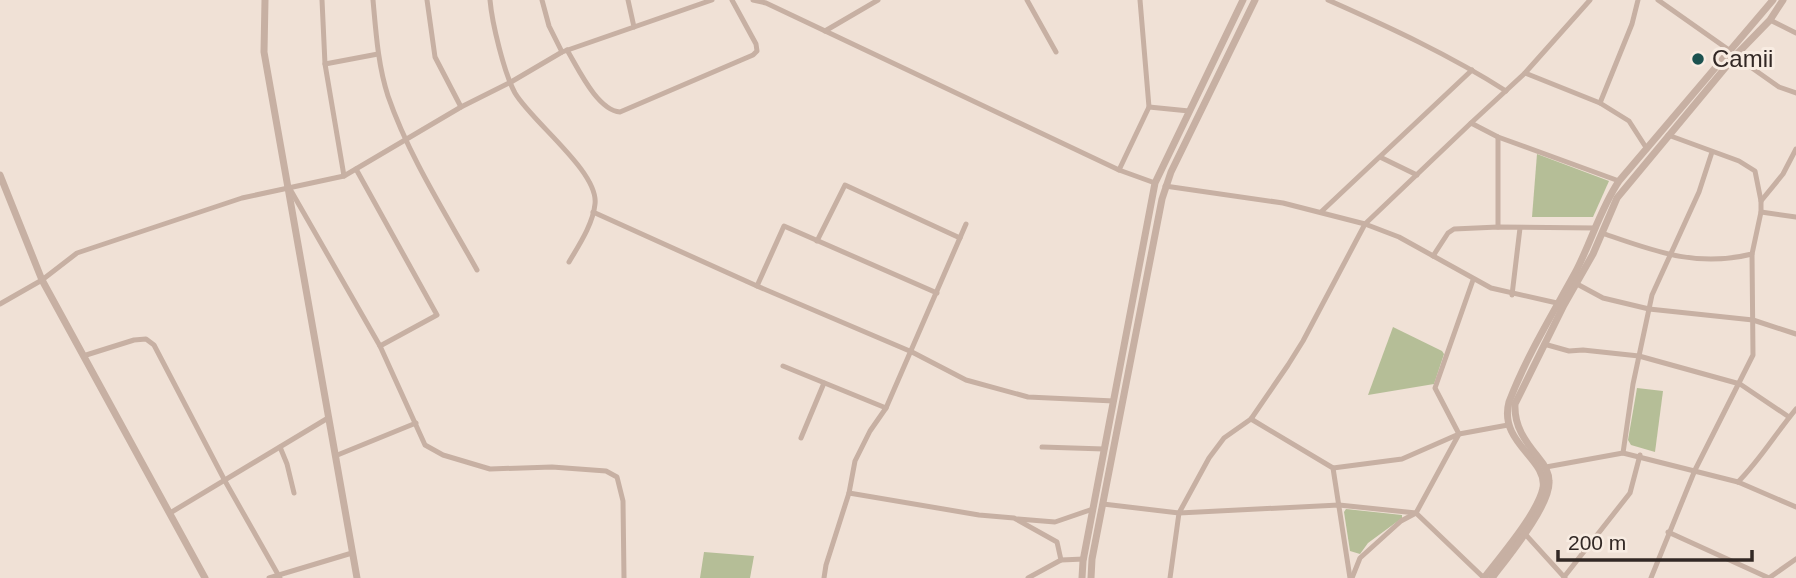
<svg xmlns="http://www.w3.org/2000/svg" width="1796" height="578" font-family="Helvetica,sans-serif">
<rect width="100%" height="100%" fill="#f0e1d6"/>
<g fill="#b5be97">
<polygon points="1537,154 1609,181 1593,217 1532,217"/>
<polygon points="1393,327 1442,351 1444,354 1434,384 1368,395"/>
<polygon points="1637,388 1663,391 1655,452 1631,445 1628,440"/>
<polygon points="1346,509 1402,515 1402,518 1368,543 1360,554 1350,551 1344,512"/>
<polygon points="704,552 754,556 750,578 700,578"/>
</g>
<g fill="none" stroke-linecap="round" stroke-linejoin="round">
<g stroke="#c7b0a3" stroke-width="5">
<polyline points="322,0 325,64 344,176"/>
<path d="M 373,0 C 376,33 378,65 388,96 C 409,157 446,214 477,270"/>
<polyline points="427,0 435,57 461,107"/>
<path d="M 490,0 C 492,23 504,73 515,93 C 532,122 599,172 595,204 C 593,224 579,245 569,262"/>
<polyline points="542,0 549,26 562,52"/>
<polyline points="628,0 634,27"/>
<polyline points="753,0 766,3 1119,170 1155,183"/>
<polyline points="1027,0 1056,52"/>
<path d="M 1328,0 C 1389,27 1450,55 1506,91"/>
<polyline points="1638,0 1632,24 1600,103 1629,121 1647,149"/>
<polyline points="1658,0 1729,50"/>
<polyline points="1770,20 1796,33"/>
<polyline points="825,31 878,0"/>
<path d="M 567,50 C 578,68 597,110 620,112 L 753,55 L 757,51 L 756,44 L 732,0"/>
<polyline points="1735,56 1779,87 1796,93"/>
<polyline points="325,64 378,54"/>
<polyline points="1525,73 1590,0"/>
<polyline points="1149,107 1189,111"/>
<polyline points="1471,123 1525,73 1600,103"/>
<polyline points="1668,135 1739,161 1755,171 1761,201"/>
<polyline points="1498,137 1498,227"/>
<polyline points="1380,157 1417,175"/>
<polyline points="356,169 437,315 380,346"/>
<polyline points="1119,170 1149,107 1140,0"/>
<polyline points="1165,186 1283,203 1365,224 1399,237 1491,288 1557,303"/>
<polyline points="290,189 380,346 425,445 443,455 490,469 552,467 606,471 617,477 623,501 624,578"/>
<polyline points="593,212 757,286 912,352 966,380 1028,397 1114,401"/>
<polyline points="1321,212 1472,70"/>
<polyline points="1761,212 1796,217"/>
<path d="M 1602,233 C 1654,251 1696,268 1752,254 L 1761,212 L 1761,201 L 1783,174 L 1796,149"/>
<polyline points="817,241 845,185 960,238"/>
<polyline points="1433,256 1448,233 1454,229 1498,227 1596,228"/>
<polyline points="1577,284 1603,298 1649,309 1753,320 1796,334"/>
<polyline points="757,286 784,226 937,293"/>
<polyline points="1512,295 1520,228"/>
<polyline points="0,304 42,280 77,253 242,198 344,176 461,107 511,82 562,52 712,0"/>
<polyline points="1544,344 1569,351 1583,350 1639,356 1740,384 1789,417"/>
<polyline points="83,356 134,340 146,339 154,345 225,481 280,578"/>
<polyline points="783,366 886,408"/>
<polyline points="1251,419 1333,468 1350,578"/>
<polyline points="801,438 824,383"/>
<polyline points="280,447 287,464 294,493"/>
<polyline points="1042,447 1104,449"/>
<polyline points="1623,453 1633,384 1652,295 1699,192 1712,152"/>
<polyline points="335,456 416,423"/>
<polyline points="1546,467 1623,453 1738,482 1796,507"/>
<polyline points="1333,468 1402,459 1459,434 1508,425"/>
<path d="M 1738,482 C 1760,460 1776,433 1796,409"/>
<polyline points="849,493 979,515 1014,518 1057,542 1061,560"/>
<polyline points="1103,504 1179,513 1339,505 1416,513 1484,578"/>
<polyline points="170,513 328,418"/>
<polyline points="1018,519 1055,522 1093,509"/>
<polyline points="1668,532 1769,578"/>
<polyline points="1525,534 1565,578"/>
<polyline points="1564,577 1630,493 1640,455"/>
<polyline points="269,578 352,553"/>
<polyline points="824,578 826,565 849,493 855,461 870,431 886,408 966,224"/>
<polyline points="1028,578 1061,560 1084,559"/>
<polyline points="1170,578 1179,513 1209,458 1224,438 1251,419 1288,365 1303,341 1365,224 1471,123 1498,137 1619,181"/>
<polyline points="1352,578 1360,558 1401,521 1416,513 1459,434 1435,388 1473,280"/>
<polyline points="1651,578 1695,470 1753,355 1752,254"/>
<polyline points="1769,578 1796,559"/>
</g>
<g stroke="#c7b0a3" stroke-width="7">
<polyline points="265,0 264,52 357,578"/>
<polyline points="0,175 42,280 205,578"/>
<polyline points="1082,578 1083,561 1155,183 1243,0"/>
<polyline points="1091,578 1092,559 1162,199 1171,172 1255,0"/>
<path d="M 1484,578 C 1500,557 1538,513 1543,488 C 1548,459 1498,443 1509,402 C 1526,357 1552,315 1575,273 C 1591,243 1600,209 1619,181 L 1773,0"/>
<path d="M 1492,578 C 1507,558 1551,505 1549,481 C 1549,472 1544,464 1538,457 C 1525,441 1514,426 1515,404 L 1564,305 L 1593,254 L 1617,198 L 1735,56 L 1770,20 L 1783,0"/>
</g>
</g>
<circle fill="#1c5250" stroke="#f8ece2" stroke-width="2.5" cx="1698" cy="59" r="7"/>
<g text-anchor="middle" stroke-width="6" stroke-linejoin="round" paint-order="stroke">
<g font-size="24" fill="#322825" stroke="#f8ece2" text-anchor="start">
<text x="1712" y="67">Camii</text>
</g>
</g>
<path d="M1558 550v10h194v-10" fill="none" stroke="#322825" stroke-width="3.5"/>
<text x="1568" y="550" font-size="21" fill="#322825" stroke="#f8ece2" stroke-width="5" paint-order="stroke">200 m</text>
</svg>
